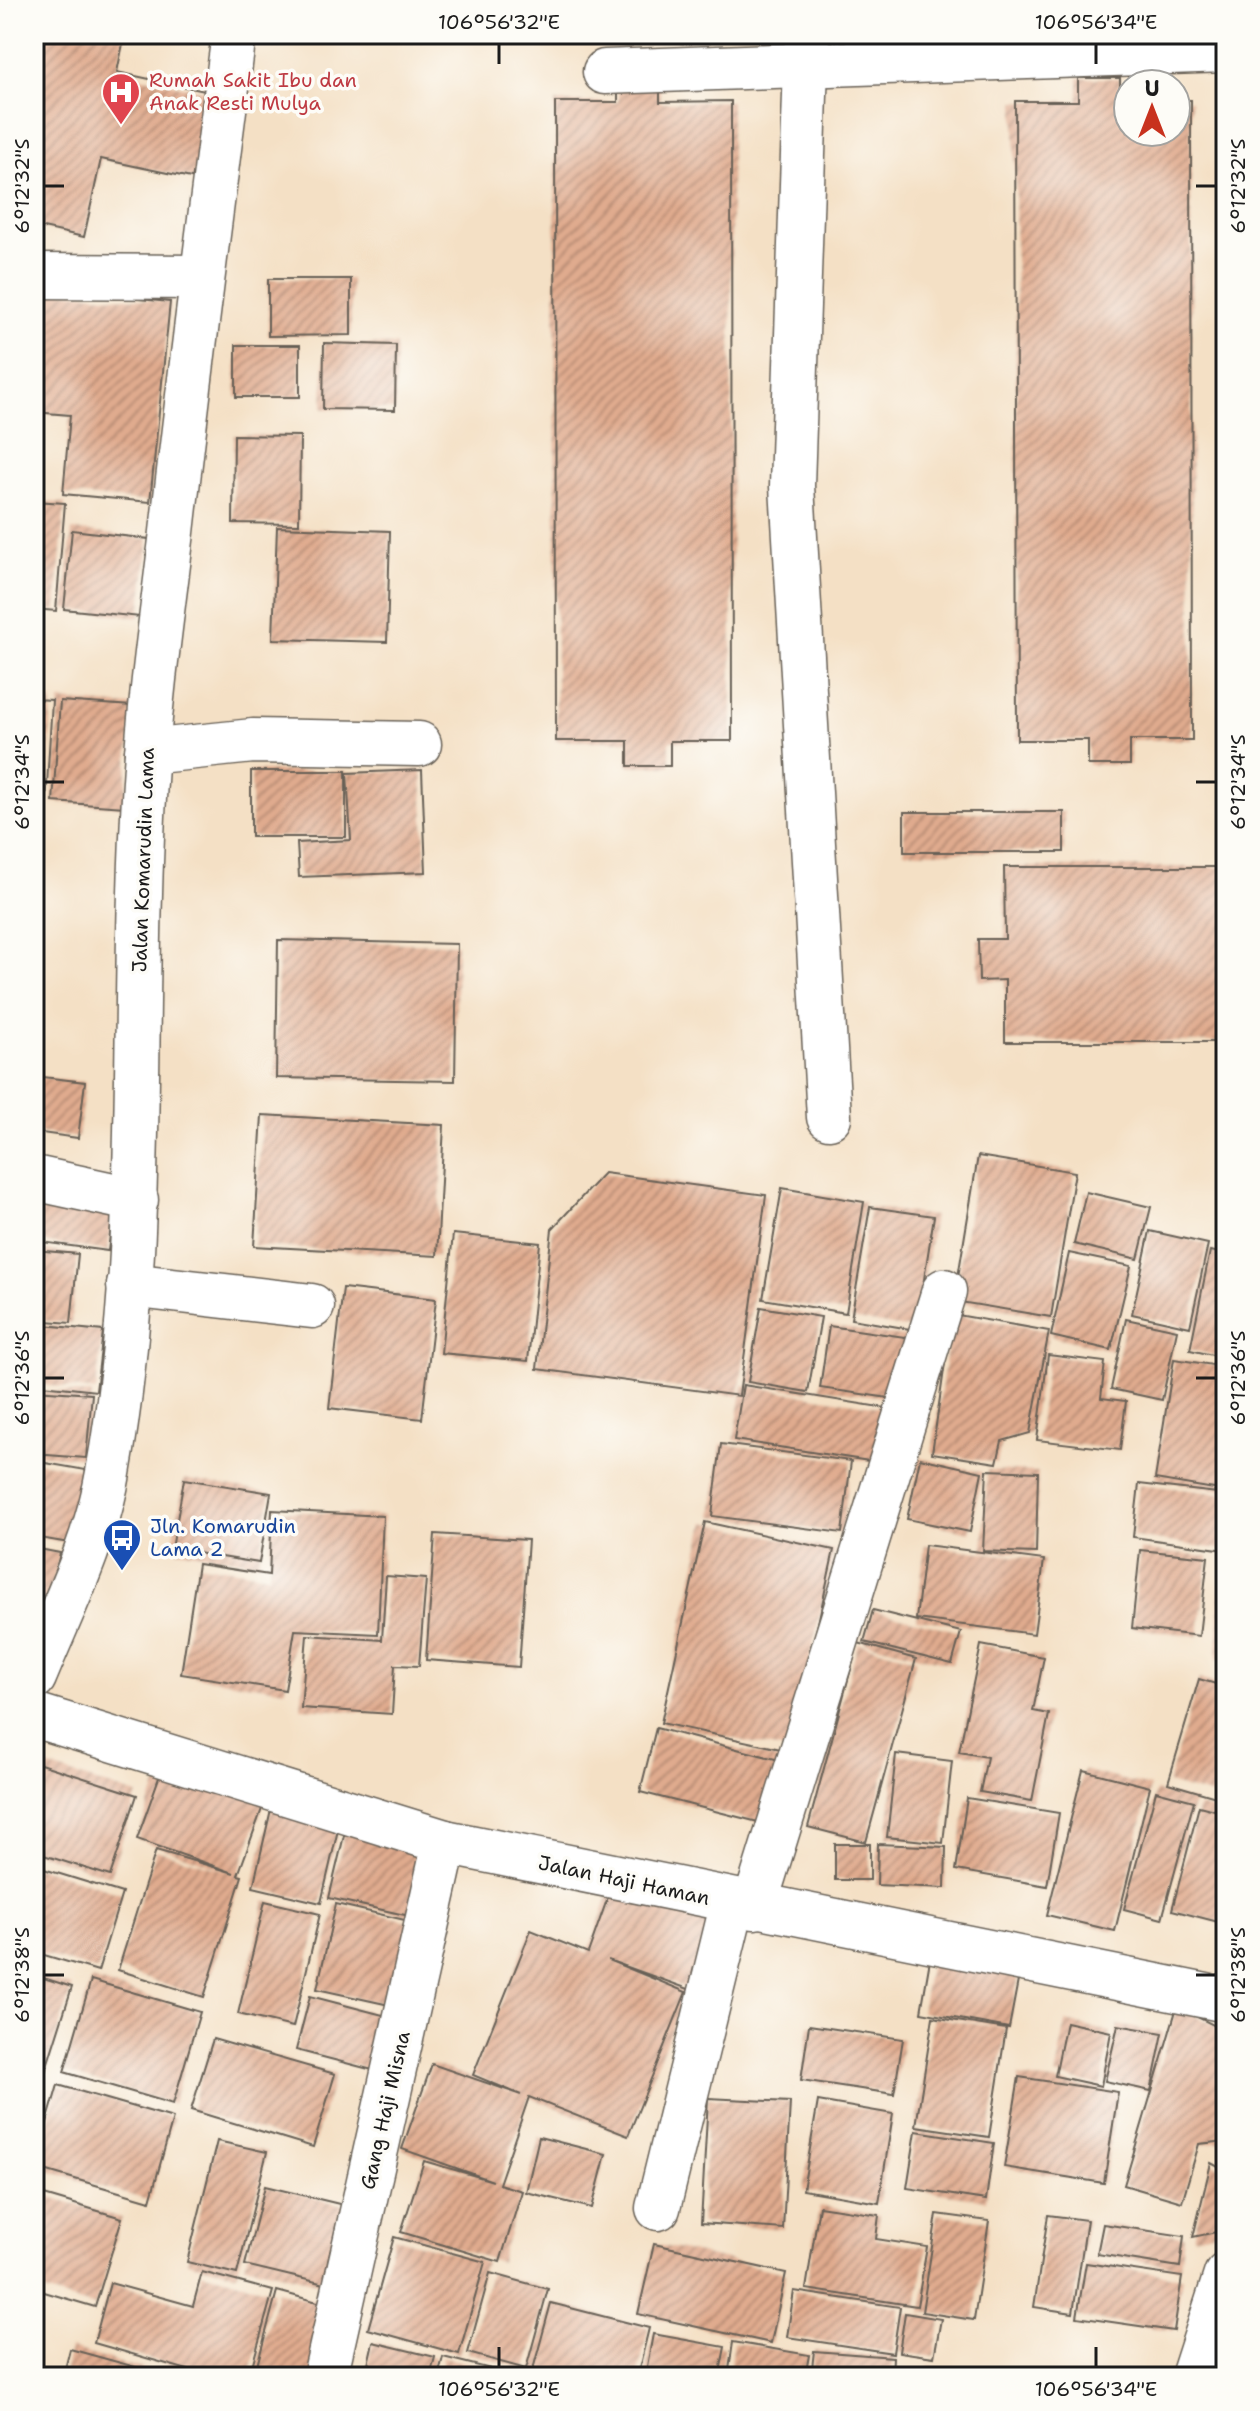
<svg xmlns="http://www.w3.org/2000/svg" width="1260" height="2411" font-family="'Shantell Sans',sans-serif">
<defs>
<pattern id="building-hatch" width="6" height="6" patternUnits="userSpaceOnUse" patternTransform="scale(2)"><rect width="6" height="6" fill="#e0ab8e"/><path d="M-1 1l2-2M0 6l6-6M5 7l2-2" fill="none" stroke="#b58a73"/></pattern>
</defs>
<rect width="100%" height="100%" fill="#fdfcf7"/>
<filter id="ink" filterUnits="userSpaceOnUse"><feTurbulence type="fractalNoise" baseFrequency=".0125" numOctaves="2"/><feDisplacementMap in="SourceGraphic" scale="16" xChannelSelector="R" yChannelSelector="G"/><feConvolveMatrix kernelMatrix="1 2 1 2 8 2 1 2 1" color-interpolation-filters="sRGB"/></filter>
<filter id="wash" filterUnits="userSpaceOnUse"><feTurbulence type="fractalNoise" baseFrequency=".006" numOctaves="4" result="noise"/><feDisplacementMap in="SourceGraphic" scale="32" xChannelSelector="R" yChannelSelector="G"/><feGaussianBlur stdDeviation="1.8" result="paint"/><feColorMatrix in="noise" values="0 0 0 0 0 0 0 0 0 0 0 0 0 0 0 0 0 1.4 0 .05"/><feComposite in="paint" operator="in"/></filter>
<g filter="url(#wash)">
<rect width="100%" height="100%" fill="#f4e0c5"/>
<g id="blocks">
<g fill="url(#building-hatch)">
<polygon points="34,34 125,34 117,72 214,93 196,179 101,159 84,237 34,226"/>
<polygon points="1078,78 1120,78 1120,101 1128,101 1128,132 1176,132 1176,100 1191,100 1192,740 1130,740 1130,765 1088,765 1088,740 1017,740 1015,101 1078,101"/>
<polygon points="618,79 660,79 660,102 731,101 732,741 670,741 670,766 628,766 628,741 556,741 555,102 618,102"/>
<polygon points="268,279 351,279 351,335 268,336"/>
<polygon points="45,290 170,302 150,502 63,494 70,415 34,412"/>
<polygon points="324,343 396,345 395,410 323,409"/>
<rect x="236" y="345" width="64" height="52"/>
<polygon points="234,435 300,436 299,524 233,523"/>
<polygon points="34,501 65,503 56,611 34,609"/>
<polygon points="277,527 390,531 387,642 273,639"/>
<polygon points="72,530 149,539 140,617 64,609"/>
<polygon points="34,699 52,700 46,802 34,801"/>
<polygon points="60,701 132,706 125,807 53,802"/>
<polygon points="422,770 426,872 299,877 297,843 351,840 347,773"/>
<rect x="251" y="771" width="95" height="66"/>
<rect x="904" y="812" width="160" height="40"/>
<polygon points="1004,867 1226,867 1226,1042 1005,1042 1005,980 979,981 978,939 1005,939"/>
<polygon points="278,940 457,944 455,1081 276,1078"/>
<polygon points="34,1016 40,1017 38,1069 34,1069"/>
<polygon points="34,1076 85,1082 78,1138 34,1132"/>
<polygon points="262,1115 444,1125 437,1256 254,1246"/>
<polygon points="978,1156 1075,1172 1051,1317 954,1301"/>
<polygon points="604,1173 766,1195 739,1396 537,1369 552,1229"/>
<polygon points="782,1188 864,1202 846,1313 763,1299"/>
<polygon points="34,1189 114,1200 108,1251 34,1241"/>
<polygon points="1086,1192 1151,1207 1138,1259 1074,1244"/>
<polygon points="870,1207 934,1216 916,1330 851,1319"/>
<polygon points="1150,1231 1208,1244 1190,1327 1132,1314"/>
<polygon points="453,1234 540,1243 528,1361 441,1353"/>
<polygon points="34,1250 78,1254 71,1323 34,1320"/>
<polygon points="1210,1251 1226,1254 1226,1358 1190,1350"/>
<polygon points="1069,1253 1131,1266 1111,1350 1051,1336"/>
<polygon points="343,1288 436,1299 422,1419 329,1408"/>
<polygon points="761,1307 821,1317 808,1392 748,1382"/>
<polygon points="952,1314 1049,1331 1030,1433 1002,1441 997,1463 932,1453"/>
<polygon points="1126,1319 1177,1330 1162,1400 1111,1389"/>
<polygon points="34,1324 103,1331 96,1391 34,1384"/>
<polygon points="829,1326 912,1338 903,1400 820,1388"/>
<polygon points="1048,1355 1105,1362 1101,1398 1126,1401 1120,1450 1037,1440"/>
<polygon points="1174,1359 1226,1367 1226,1491 1155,1479"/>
<polygon points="743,1385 886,1408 876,1462 734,1440"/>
<polygon points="34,1390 92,1394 86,1458 34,1454"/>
<polygon points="721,1444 851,1461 842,1533 712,1516"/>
<polygon points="920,1458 982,1472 970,1532 907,1519"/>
<polygon points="34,1461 86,1470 75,1544 34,1537"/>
<polygon points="987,1470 1038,1472 1036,1553 983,1551"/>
<polygon points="184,1479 271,1493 259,1563 172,1549"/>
<polygon points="1139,1484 1226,1494 1226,1550 1133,1537"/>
<polygon points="272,1510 383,1516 378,1634 295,1630 285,1690 181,1674 198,1564 269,1575"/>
<polygon points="705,1522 834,1550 790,1751 661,1723"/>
<polygon points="435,1534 528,1540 519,1667 426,1660"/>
<polygon points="925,1545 1044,1560 1034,1634 916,1619"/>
<polygon points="34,1548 60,1553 46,1612 34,1610"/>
<polygon points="1140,1550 1208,1557 1199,1636 1132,1628"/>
<polygon points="386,1576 426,1579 419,1666 395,1665 392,1714 301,1708 307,1635 382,1640"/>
<polygon points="1221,1580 1226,1580 1226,1659 1217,1659"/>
<polygon points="873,1610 961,1632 952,1664 864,1642"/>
<polygon points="858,1643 916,1659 866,1842 808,1827"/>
<polygon points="981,1645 1044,1657 1033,1711 1049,1714 1032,1801 980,1792 987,1757 959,1752"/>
<polygon points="1199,1679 1226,1687 1226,1800 1168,1783"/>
<polygon points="656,1728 783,1761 766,1824 640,1792"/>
<polygon points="896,1754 952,1761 943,1843 887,1837"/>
<polygon points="166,1758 267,1795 238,1875 242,1876 204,1997 118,1970 156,1850 234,1873 137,1839"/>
<polygon points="34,1762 137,1795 110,1876 34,1852"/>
<polygon points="1083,1770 1150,1787 1115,1931 1047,1915"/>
<polygon points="1156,1791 1194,1801 1162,1919 1124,1909"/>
<polygon points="967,1798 1059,1813 1047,1886 956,1870"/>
<polygon points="272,1805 340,1821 321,1903 253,1887"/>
<polygon points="1199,1806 1226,1813 1226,1924 1172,1910"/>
<polygon points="347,1823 441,1844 423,1919 329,1898"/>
<rect x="835" y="1844" width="35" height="36"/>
<polygon points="878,1844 946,1847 945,1888 877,1885"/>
<polygon points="34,1866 122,1893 98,1971 34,1952"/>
<polygon points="614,1880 721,1918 694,1991 608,1960 686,1992 628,2136 529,2097 499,2184 522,2191 500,2262 401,2232 424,2161 493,2181 402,2149 432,2064 521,2095 473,2075 531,1930 588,1953"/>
<polygon points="265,1901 320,1914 293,2027 238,2014"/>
<polygon points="336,1904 422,1924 403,2008 317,1989"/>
<polygon points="931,1954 1020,1970 1009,2028 921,2012"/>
<polygon points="34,1975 72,1987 45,2072 34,2068"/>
<polygon points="91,1980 200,2012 173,2104 64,2072"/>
<polygon points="310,1996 402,2020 388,2074 296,2050"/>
<polygon points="1177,2007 1226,2031 1226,2141 1199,2144 1182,2202 1124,2185"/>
<polygon points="933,2017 1006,2029 989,2137 916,2126"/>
<polygon points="1066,2022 1111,2032 1101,2086 1055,2076"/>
<polygon points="809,2025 903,2039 894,2094 801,2080"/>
<polygon points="1118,2025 1163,2033 1151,2091 1105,2081"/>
<polygon points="213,2039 335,2074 313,2147 191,2110"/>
<polygon points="1019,2077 1118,2092 1104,2183 1004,2167"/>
<polygon points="58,2085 173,2118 150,2201 34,2167"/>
<polygon points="708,2098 790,2102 783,2229 701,2223"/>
<polygon points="818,2101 893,2114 879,2203 803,2190"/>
<polygon points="916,2131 994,2143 986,2200 907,2188"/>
<polygon points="539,2137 606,2154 592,2208 526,2192"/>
<polygon points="217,2141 267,2152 237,2274 187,2262"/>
<polygon points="1211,2163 1226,2171 1226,2230 1193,2237"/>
<polygon points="265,2186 356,2208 337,2287 245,2265"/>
<polygon points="34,2192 122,2218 95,2307 34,2289"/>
<polygon points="819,2206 879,2215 876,2239 927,2247 917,2306 806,2289"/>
<polygon points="937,2214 989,2221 974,2320 922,2312"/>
<polygon points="1048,2215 1087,2220 1073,2313 1034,2307"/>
<polygon points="1103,2224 1184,2236 1180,2267 1097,2254"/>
<polygon points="394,2237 485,2262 459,2354 368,2329"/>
<polygon points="654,2244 786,2273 771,2343 638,2314"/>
<polygon points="1086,2263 1182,2277 1174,2331 1077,2317"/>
<polygon points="202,2272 273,2291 249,2377 230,2377 206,2370 205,2375 94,2343 110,2283 193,2306"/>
<polygon points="490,2273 548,2289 526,2369 468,2353"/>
<polygon points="277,2291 336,2307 316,2377 254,2377"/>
<polygon points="794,2291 900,2307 893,2353 787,2337"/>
<polygon points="551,2303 649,2328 637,2377 531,2377"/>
<polygon points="905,2313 941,2319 934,2357 899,2352"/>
<polygon points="653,2334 725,2347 719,2377 645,2377"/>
<polygon points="373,2342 435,2357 430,2377 365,2377"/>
<polygon points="733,2342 809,2355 805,2377 728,2377"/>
<polygon points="70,2349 168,2376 168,2377 63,2377"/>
<polygon points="814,2351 893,2357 892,2377 811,2377"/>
<polygon points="443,2357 503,2372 502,2377 438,2377"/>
<polygon points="929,2366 979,2376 979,2377 926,2377"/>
</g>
</g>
</g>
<g filter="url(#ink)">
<use href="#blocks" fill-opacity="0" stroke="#686157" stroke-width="2"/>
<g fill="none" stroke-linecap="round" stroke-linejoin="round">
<defs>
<g id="minor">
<polyline points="807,34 792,486 829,1117"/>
<polyline points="605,72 1226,50"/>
<polyline points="34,276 201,277"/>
<polyline points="147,752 253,741 419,744"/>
<polyline points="34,1178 136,1200"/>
<polyline points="129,1285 312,1306"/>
<path d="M 34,1677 C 61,1611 96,1543 108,1473 C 149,1244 130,1011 145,781 C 150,698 162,614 172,532 C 191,365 212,200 234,34"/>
<polyline points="34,1715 445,1842 1226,2000"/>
<polyline points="754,1907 944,1291"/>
<polyline points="658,2208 733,1902"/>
<polyline points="325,2377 445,1842"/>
<polyline points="1193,2377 1226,2275"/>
</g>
</defs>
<use href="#minor" stroke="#686157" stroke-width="47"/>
<use href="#minor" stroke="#fff" stroke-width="44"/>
</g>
</g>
<path fill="none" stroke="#1c1c1c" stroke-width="3" d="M 499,44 L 499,64M 1096,44 L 1096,64M 44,186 L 64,186M 1196,186 L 1216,186M 44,782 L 64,782M 1196,782 L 1216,782M 44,1378 L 64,1378M 1196,1378 L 1216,1378M 44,1975 L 64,1975M 1196,1975 L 1216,1975M 499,2347 L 499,2367M 1096,2347 L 1096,2367"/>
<defs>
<symbol id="hospital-pin" viewBox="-11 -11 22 30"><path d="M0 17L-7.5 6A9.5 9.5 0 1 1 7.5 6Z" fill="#e0444e" stroke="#fdfcf7"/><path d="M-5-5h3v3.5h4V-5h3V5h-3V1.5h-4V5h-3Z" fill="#fff"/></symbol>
<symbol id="bus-pin" viewBox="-11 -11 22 30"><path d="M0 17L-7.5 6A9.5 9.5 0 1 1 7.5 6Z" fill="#1a4fb4" stroke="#fdfcf7"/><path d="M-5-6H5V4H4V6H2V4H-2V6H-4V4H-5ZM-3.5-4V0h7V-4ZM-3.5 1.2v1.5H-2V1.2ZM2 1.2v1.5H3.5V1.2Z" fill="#fff"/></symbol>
</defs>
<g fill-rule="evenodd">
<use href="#hospital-pin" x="99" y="70" width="44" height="60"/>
<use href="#bus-pin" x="100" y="1516" width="44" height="60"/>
</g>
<g text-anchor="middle" stroke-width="7" stroke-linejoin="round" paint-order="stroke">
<g font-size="20" fill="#be3a42" stroke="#fdfcf7" text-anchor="start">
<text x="149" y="87">Rumah Sakit Ibu dan<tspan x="149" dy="23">Anak Resti Mulya</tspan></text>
</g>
<g font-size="20" fill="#1c1c1c" stroke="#fdfcf7">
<text transform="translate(143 860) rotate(-88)" y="7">Jalan Komarudin Lama</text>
<text transform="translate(624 1880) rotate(12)" y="7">Jalan Haji Haman</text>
<text transform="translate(385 2110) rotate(-77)" y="7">Gang Haji Misna</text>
</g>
<g font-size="20" fill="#164399" stroke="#fdfcf7" text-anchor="start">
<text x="150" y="1533">Jln. Komarudin<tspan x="150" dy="23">Lama 2</tspan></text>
</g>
</g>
<rect width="1260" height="2411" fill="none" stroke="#fdfcf7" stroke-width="88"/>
<g transform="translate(1152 108)"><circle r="38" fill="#fdfcf7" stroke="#a3a29f" stroke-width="2"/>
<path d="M0-6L14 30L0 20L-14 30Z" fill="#c8321e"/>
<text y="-12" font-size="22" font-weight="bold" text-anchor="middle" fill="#1c1c1c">U</text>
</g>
<rect x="44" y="44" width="1172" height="2323" fill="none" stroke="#1c1c1c" stroke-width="3"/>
<g font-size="20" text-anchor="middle" fill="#1c1c1c">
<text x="499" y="29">106°56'32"E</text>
<text x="1096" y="29">106°56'34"E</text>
<text transform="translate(22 186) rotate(-90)" y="7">6°12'32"S</text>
<text transform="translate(1238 186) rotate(-90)" y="7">6°12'32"S</text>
<text transform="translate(22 782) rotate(-90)" y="7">6°12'34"S</text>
<text transform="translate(1238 782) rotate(-90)" y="7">6°12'34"S</text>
<text transform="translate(22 1378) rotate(-90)" y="7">6°12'36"S</text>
<text transform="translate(1238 1378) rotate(-90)" y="7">6°12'36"S</text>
<text transform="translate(22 1975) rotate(-90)" y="7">6°12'38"S</text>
<text transform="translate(1238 1975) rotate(-90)" y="7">6°12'38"S</text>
<text x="499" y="2396">106°56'32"E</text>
<text x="1096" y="2396">106°56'34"E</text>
</g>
</svg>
